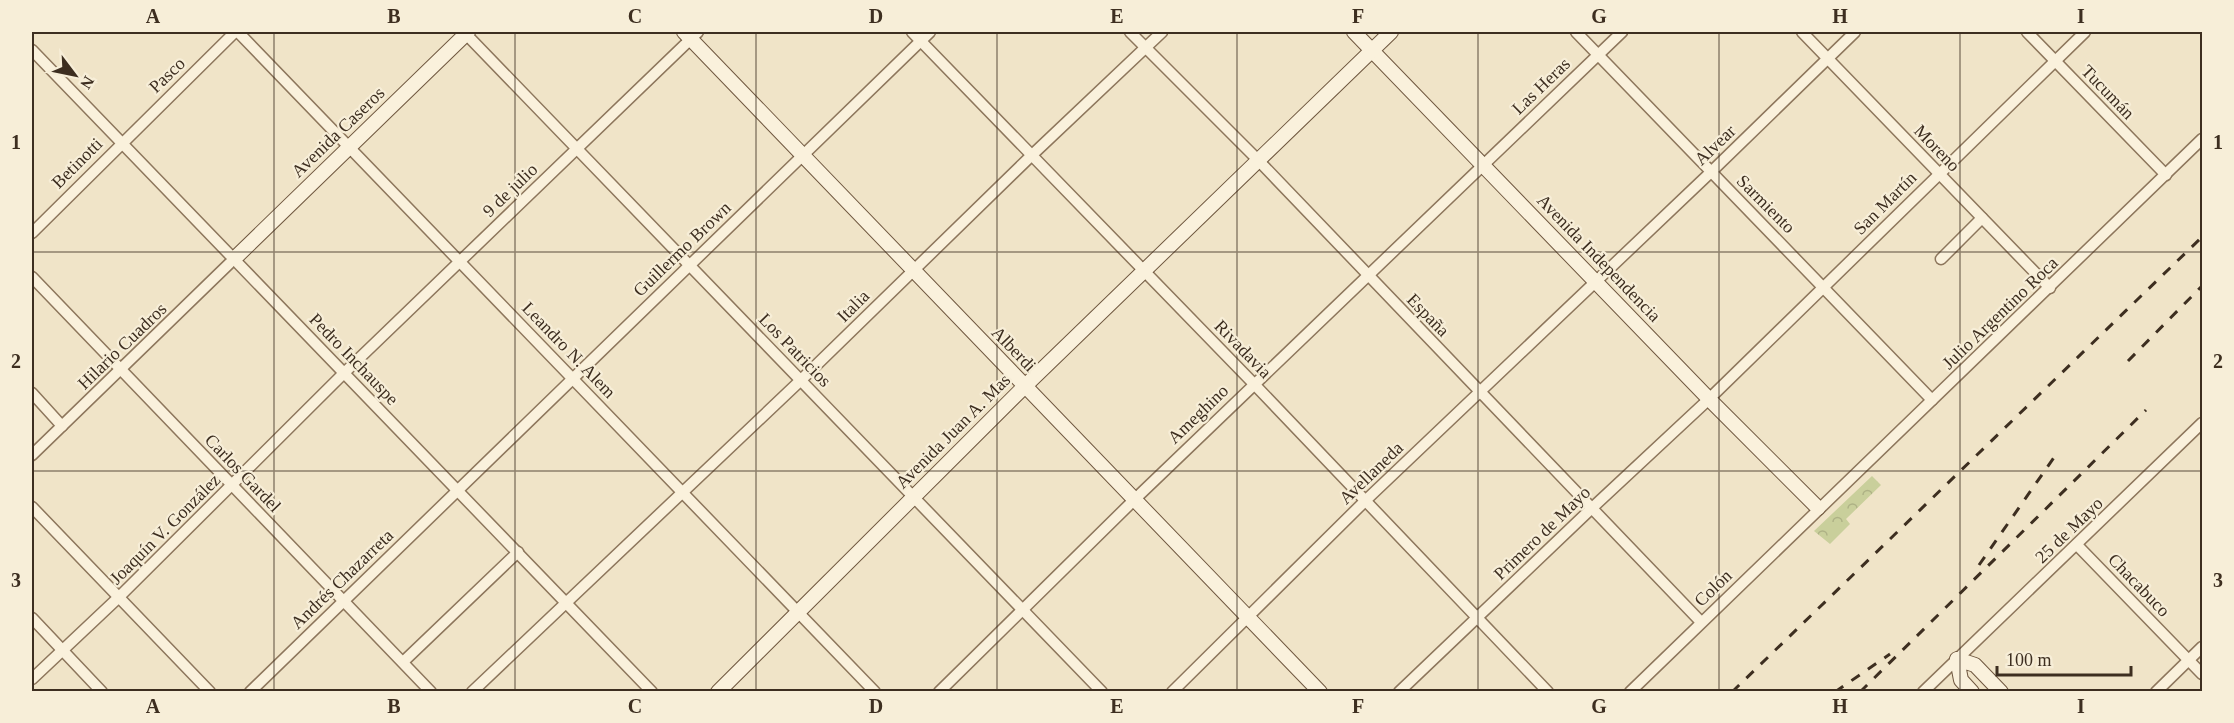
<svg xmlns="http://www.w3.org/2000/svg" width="2234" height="723" font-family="'Times New Roman',serif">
<defs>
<pattern id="park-crowns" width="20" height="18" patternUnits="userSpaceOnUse" patternTransform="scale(1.5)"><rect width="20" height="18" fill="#c9cf9b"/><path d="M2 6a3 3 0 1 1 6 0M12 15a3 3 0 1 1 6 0" fill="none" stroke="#aeb285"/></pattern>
</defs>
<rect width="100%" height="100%" fill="#f0e4c8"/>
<polygon fill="url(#park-crowns)" points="1872,476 1881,485 1846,519 1850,524 1830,544 1814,531"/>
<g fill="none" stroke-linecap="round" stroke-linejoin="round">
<defs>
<g id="minor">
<polyline points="238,32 875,692"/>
<polyline points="464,32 1102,692"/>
<polyline points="912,32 1254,384 1548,692"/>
<polyline points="1130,32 1258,160 1701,622"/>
<polyline points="1576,32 1932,400"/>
<polyline points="1802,32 2050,288"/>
<polyline points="2027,32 2166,175"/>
<polyline points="32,50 652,692"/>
<polyline points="32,233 235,32"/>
<polyline points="1941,259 1982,218"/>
<polyline points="32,277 431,692"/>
<polyline points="32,393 62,426"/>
<polyline points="32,455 234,259"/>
<polyline points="32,507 210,692"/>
<polyline points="2077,545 2202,674"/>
<polyline points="32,618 102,692"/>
<polyline points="403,662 518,552"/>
<polyline points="32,679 119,597 344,373 698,32"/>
<polyline points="250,692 930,32"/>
<polyline points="472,692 801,380 1032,155 1162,32"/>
<polyline points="939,692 1134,500 1622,32"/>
<polyline points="1172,692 1366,500 1711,172 1855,32"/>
<polyline points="1399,692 1592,508 1709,399 2085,32"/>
<polyline points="1630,692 2202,139"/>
<polyline points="1923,692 2202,423"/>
<polyline points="2156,692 2202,647"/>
</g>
<g id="secondary">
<polyline points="684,32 1320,692"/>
<polyline points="1354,32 1709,399 1818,508"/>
<polyline points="234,259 468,32"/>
<polyline points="718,692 1025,386 1391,32"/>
<polyline points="1972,692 1961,680 1957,659 1975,665 2001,692"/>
</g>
</defs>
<use href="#minor" stroke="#8d765c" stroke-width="13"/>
<use href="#secondary" stroke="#6f573f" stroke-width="16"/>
<use href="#minor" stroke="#faf1dc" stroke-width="10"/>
<use href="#secondary" stroke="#faf1dc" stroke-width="14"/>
<g stroke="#3d2e20" stroke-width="3" stroke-dasharray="10 10" stroke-linecap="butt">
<polyline points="2128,361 2202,286"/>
<polyline points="1979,565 2055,456"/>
<polyline points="1732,692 2202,237"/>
<polyline points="1835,692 1890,654"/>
<polyline points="1860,692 2146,410"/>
</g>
</g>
<path fill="none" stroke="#3d2e20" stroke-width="1.5" stroke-opacity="0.55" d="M 274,32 L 274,692M 515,32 L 515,692M 756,32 L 756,692M 997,32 L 997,692M 1237,32 L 1237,692M 1478,32 L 1478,692M 1719,32 L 1719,692M 1960,32 L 1960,692M 32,252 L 2202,252M 32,471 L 2202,471"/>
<g text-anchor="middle" stroke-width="4.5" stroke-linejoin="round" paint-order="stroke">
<g font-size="18" fill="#3d2e20" stroke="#f7eed8">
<text transform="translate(167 75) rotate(-44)" y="6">Pasco</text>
<text transform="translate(1541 86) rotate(-44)" y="6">Las Heras</text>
<text transform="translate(2108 92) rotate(46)" y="6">Tucumán</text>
<text transform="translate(338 132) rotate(-44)" y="6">Avenida Caseros</text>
<text transform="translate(1715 145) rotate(-44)" y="6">Alvear</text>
<text transform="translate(1937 148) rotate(46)" y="6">Moreno</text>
<text transform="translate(77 163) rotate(-45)" y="6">Betinotti</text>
<text transform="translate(510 190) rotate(-44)" y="6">9 de julio</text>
<text transform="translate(1885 203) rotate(-45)" y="6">San Martín</text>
<text transform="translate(1766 204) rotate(45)" y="6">Sarmiento</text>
<text transform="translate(682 249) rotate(-44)" y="6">Guillermo Brown</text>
<text transform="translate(1599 258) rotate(46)" y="6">Avenida Independencia</text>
<text transform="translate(853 306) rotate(-45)" y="6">Italia</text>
<text transform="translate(2000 313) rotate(-44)" y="6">Julio Argentino Roca</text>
<text transform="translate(1428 315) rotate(46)" y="6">España</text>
<text transform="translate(122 346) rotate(-44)" y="6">Hilario Cuadros</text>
<text transform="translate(1014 349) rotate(46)" y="6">Alberdi</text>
<text transform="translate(1243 349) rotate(46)" y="6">Rivadavia</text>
<text transform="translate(569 350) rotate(46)" y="6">Leandro N. Alem</text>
<text transform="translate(795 350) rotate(46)" y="6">Los Patricios</text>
<text transform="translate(354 359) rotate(46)" y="6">Pedro Inchauspe</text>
<text transform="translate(1198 414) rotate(-44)" y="6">Ameghino</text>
<text transform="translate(953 431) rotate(-45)" y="6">Avenida Juan A. Mas</text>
<text transform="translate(243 473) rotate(46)" y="6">Carlos Gardel</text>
<text transform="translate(1371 473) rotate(-44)" y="6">Avellaneda</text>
<text transform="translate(165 529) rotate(-45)" y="6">Joaquín V. González</text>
<text transform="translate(2069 530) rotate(-44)" y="6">25 de Mayo</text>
<text transform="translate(1542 533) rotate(-44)" y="6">Primero de Mayo</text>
<text transform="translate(342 579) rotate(-44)" y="6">Andrés Chazarreta</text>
<text transform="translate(2139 585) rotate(46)" y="6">Chacabuco</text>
<text transform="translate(1713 588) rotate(-44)" y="6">Colón</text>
</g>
</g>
<rect width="2234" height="723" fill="none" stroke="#f7eed8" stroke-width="66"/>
<g transform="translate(75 75) rotate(122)" stroke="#f7eed8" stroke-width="4.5" paint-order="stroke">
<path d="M0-4.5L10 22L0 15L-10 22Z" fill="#3d2e20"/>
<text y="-9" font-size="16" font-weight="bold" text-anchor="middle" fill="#3d2e20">N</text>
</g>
<path d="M1997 666v9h134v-9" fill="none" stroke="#3d2e20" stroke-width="3"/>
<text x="2006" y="666" font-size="18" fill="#3d2e20" stroke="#f7eed8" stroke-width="4.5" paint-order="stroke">100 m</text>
<rect x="33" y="33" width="2168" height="657" fill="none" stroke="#3d2e20" stroke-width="2"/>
<g font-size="20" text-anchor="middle" font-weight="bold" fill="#3d2e20">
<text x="153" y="23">A</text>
<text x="394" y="23">B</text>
<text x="635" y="23">C</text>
<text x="876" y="23">D</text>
<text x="1117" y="23">E</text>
<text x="1358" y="23">F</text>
<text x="1599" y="23">G</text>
<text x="1840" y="23">H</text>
<text x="2081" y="23">I</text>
<text x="16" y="149">1</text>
<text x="2218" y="149">1</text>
<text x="16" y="368">2</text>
<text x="2218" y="368">2</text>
<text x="16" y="587">3</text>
<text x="2218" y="587">3</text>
<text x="153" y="713">A</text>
<text x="394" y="713">B</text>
<text x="635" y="713">C</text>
<text x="876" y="713">D</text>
<text x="1117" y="713">E</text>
<text x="1358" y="713">F</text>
<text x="1599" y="713">G</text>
<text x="1840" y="713">H</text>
<text x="2081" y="713">I</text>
</g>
</svg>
